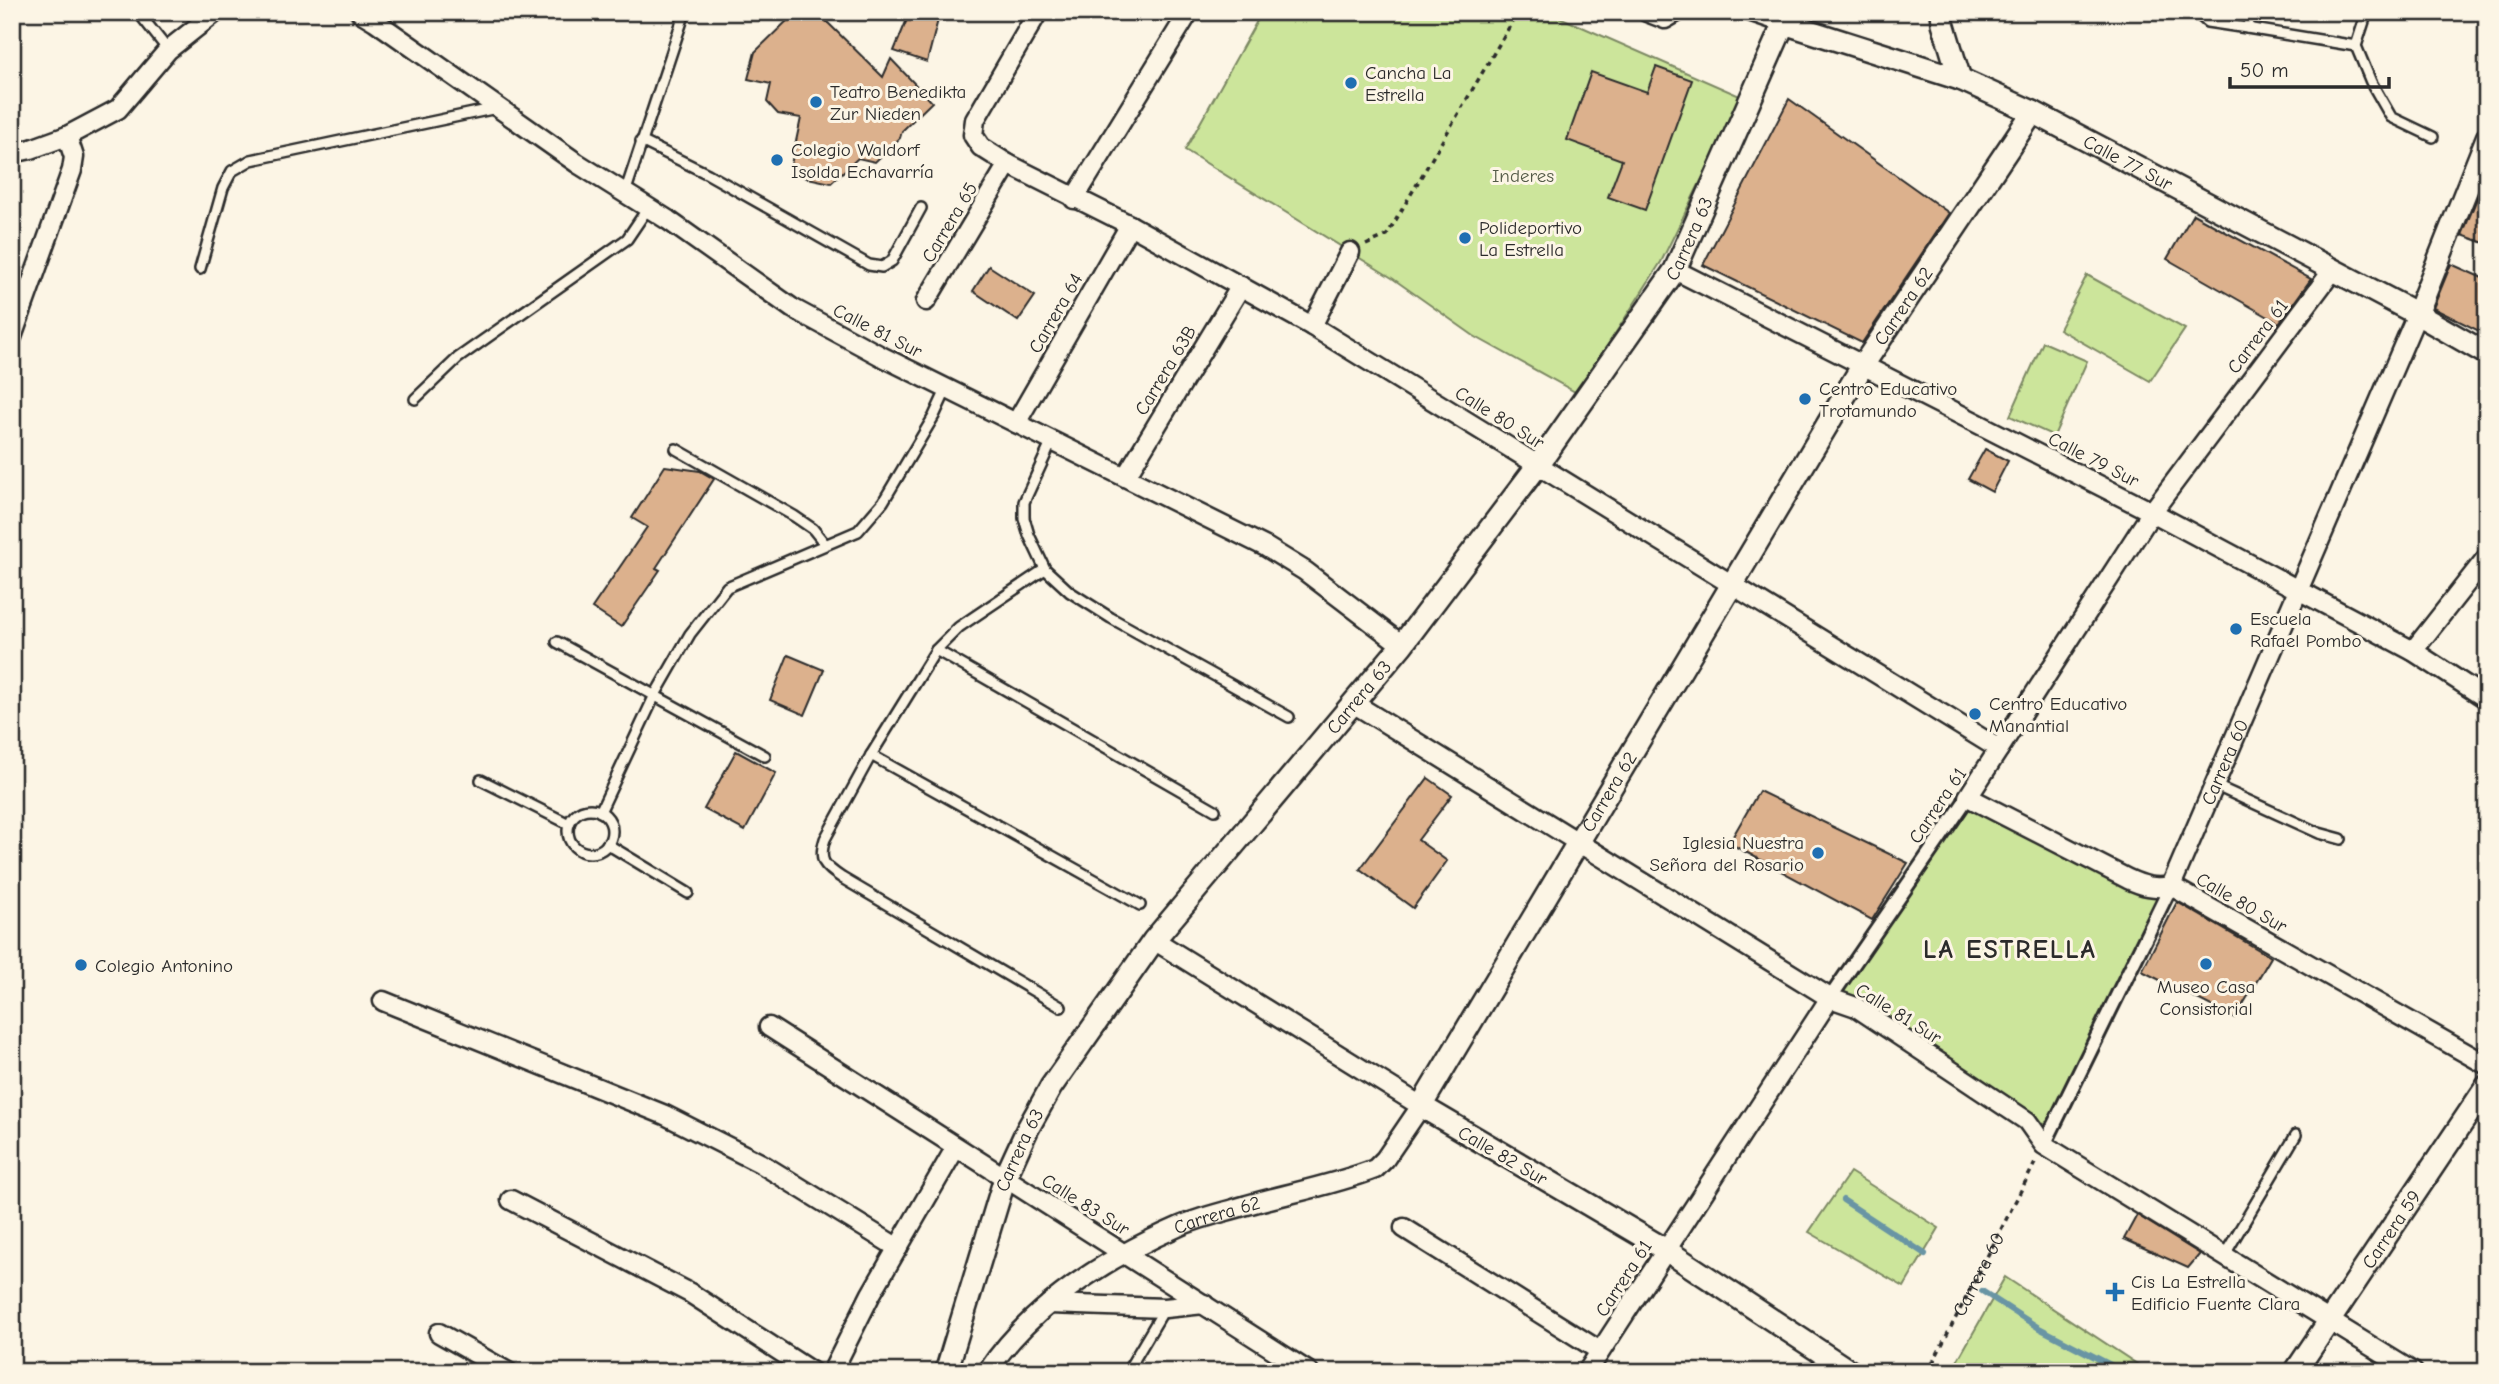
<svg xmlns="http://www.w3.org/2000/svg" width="2499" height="1384" font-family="'Comic Neue',sans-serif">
<rect width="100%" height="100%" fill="#fcf5e5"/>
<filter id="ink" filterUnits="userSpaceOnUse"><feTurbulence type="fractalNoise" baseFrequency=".0143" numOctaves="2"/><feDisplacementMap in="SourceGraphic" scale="14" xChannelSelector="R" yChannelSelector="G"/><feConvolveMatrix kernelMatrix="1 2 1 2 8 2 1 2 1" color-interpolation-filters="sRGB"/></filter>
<g filter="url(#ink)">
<g fill="#cce59b" stroke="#7c8863" stroke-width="2">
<polygon points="1262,12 1548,12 1742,97 1661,262 1577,393 1474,336 1392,278 1185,150"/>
<polygon points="2087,275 2185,329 2150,381 2059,329"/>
<polygon points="2043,342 2087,361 2054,436 2010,416"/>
<polygon points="1968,797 2128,879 2171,886 2044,1145 2027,1121 1830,998"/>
<polygon points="1850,1172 1939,1228 1904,1287 1809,1232"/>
<polygon points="2005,1277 2149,1372 1952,1370"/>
</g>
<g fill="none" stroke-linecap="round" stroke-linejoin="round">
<g stroke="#6995a4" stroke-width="6">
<polyline points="1843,1200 1925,1254"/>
<polyline points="1982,1291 2039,1328 2124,1372"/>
</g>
</g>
<g fill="#dcb18d" stroke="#2b2b2b" stroke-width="2">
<polygon points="796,12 819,14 883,77 891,59 932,102 902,131 900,138 875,162 858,158 831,183 789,174 801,118 778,114 767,102 771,84 748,79 755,52"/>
<polygon points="910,12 940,12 927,62 894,51"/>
<polygon points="1656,67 1692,80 1645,210 1608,197 1622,160 1567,140 1591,72 1647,92"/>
<polygon points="1789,99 1949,213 1862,343 1703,265"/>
<polygon points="2487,174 2487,244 2462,235"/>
<polygon points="2193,214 2311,279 2279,323 2167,259"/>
<polygon points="2451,264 2487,280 2487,335 2433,308"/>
<polygon points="989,266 1035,296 1018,321 973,291"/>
<polygon points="1985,449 2008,461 1992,492 1968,479"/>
<polygon points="665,466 700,471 714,479 656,568 660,570 621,627 592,608 647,527 632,518"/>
<polygon points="788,655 824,670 805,715 770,700"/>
<polygon points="736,751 776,773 745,831 704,809"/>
<polygon points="1428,778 1452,795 1418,840 1447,861 1413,908 1360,869"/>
<polygon points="1759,791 1908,863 1872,920 1729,843"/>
<polygon points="2177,902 2271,957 2235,1018 2142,971"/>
<polygon points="2137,1215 2200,1254 2188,1268 2124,1239"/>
</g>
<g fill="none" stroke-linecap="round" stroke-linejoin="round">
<defs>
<g id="service">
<polyline points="138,12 168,50"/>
<polyline points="2196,12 2207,22 2247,28"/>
<polyline points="2252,12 2247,28 2356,46"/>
<polyline points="2367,12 2356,46 2371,82 2391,117 2433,137"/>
<polyline points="641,141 708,174 869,265 882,267 892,261 921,208"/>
<polyline points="625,193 685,12"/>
<polyline points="200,269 223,188 232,171 251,160 497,108"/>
<polyline points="415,399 458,358 627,239 648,208"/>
<polyline points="1052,441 1024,502 1024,518 1029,535 1045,569 1070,592 1111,618 1289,717"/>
<polyline points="676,449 794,516 813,529 825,544"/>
<path d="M 1045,569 L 959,627 L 936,650 L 871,755 L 825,839 C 818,861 824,866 842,878 L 1061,1007"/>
<polyline points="557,642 765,756"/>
<polyline points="936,650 1215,810"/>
<polyline points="871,755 1140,905"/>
<polyline points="481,780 569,824"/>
<polyline points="2214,785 2319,833 2341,839"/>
<circle cx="590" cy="831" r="22"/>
<polyline points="600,812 655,695 690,634 727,587 858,531 883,502 934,416 947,388"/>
<polyline points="607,844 688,893"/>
<polyline points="2224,1256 2296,1135"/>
<polyline points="1127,1372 1165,1308"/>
</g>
<g id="pedestrian">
<polyline points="1830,998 1968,797"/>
<polyline points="2044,1145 2171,886"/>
</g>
<g id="minor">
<polyline points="360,12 375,21 577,163 668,220 792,308 881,356 1266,547 1305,571 1402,645"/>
<polyline points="1038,12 975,120 973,135 981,147 1008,164 1130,225 1312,326 1999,749"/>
<polyline points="1647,12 1665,19 1677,12"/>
<polyline points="1752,12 1784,23"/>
<polyline points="12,153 31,149 67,136 118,109 168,50 216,12"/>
<polyline points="1074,199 1189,12"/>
<polyline points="1675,270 2152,512 2413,651 2487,699"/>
<path d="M 2333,270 L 2152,512 L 1968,797 L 2128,879 C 2143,886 2154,889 2171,886 L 2487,1065"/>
<polyline points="926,301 1008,164"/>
<polyline points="1312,326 1350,252"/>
<polyline points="12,337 72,170 74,157 67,136"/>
<polyline points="1016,423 1130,225"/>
<polyline points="1126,476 1241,286"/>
<polyline points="2413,651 2487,557"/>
<polyline points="1353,703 1830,998 1856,1007 2027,1121 2044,1145 2413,1372"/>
<path id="s2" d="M 2171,886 L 2417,314"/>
<polyline points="383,1001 665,1115 760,1163 898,1248"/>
<polyline points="769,1027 1309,1372"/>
<polyline points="511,1200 690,1293 812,1372"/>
<polyline points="1404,1228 1600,1351"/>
<polyline points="1049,1304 1165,1308 1204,1304"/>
<polyline points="439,1333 508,1372"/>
<polyline points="832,1372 871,1294 956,1147"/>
<path id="s3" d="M 987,1372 C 1032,1304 1107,1258 1180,1226 C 1201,1217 1225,1212 1247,1205 C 1289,1193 1334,1185 1375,1169 L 1385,1159 L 1421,1106 L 1154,940"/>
<polyline points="1587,1372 1830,998"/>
</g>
<g id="tertiary">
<polyline points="1942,12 1943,23 1960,79"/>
<polyline points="2417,314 2487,138"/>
<path id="s4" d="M 946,1372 L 1005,1178 L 1027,1130 L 1051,1087 L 1154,940 L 1402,645 L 1538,465 L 1675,270 L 1784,23 L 1960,79 L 2033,112 L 2417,314 L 2487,354"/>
<path id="s5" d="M 1851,1372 L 1666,1250 L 1421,1106 L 1863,365 L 2033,112"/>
<path id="s6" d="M 2295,1372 L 2487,1086"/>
</g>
</defs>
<use href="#service" stroke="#2b2b2b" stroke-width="14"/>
<use href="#pedestrian" stroke="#2b2b2b" stroke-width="18"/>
<use href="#minor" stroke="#2b2b2b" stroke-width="23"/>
<use href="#tertiary" stroke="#2b2b2b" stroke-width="26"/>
<g stroke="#2b2b2b" stroke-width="3.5" stroke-dasharray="5 5" stroke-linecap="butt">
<polyline points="1366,245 1387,235 1518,12"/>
<path id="s1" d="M 1928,1372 L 2035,1163"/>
</g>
<use href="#service" stroke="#fcf5e5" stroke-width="9"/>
<use href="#pedestrian" stroke="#fcf5e5" stroke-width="12"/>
<use href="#minor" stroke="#fcf5e5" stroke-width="18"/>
<use href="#tertiary" stroke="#fcf5e5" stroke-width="21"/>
</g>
</g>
<g fill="#1f6fb2" stroke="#fcf5e5" stroke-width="2.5">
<circle cx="1351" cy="83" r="7"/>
<circle cx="816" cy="102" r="7"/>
<circle cx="777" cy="160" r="7"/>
<circle cx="1465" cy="238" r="7"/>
<circle cx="1805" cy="399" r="7"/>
<circle cx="2236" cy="629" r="7"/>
<circle cx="1975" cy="714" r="7"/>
<circle cx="1818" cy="853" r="7"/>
<circle cx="2206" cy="964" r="7"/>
<circle cx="81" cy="965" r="7"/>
<path d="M2111.5 1281.5h7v7h7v7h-7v7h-7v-7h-7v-7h7z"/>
</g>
<g text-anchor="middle" stroke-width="6" stroke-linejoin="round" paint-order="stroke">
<g font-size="19" fill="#2b2b2b" stroke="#fcf5e5" text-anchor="start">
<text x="1365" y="79">Cancha La<tspan x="1365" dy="22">Estrella</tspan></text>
<text x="830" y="98">Teatro Benedikta<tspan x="830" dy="22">Zur Nieden</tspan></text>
<text x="791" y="156">Colegio Waldorf<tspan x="791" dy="22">Isolda Echavarría</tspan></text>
<text x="1479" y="234">Polideportivo<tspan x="1479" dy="22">La Estrella</tspan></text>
<text x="1819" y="395">Centro Educativo<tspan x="1819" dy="22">Trotamundo</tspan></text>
<text x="2250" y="625">Escuela<tspan x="2250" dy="22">Rafael Pombo</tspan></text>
<text x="1989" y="710">Centro Educativo<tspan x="1989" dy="22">Manantial</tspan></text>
<text x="1804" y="849" text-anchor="end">Iglesia Nuestra<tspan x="1804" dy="22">Señora del Rosario</tspan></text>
<text x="95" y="972">Colegio Antonino</text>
<text x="2206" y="993" text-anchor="middle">Museo Casa<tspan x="2206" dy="22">Consistorial</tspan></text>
<text x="2131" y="1288">Cis La Estrella<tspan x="2131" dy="22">Edificio Fuente Clara</tspan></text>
</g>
<g font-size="19" fill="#2b2b2b" stroke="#fcf5e5">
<text dy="7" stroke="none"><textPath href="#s4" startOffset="1976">Calle 77 Sur</textPath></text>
<text transform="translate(949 222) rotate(-59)" y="7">Carrera 65</text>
<text dy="7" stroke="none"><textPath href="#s4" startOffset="1368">Carrera 63</textPath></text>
<text dy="7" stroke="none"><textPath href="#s5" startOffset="1440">Carrera 62</textPath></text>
<text transform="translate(1055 313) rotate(-60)" y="7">Carrera 64</text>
<text transform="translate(878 330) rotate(27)" y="7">Calle 81 Sur</text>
<text transform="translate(2257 336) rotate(-53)" y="7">Carrera 61</text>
<text transform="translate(1165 370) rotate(-59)" y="7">Carrera 63B</text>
<text transform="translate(1500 417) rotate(32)" y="7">Calle 80 Sur</text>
<text transform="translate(2094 459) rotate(27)" y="7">Calle 79 Sur</text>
<text dy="7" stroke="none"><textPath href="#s4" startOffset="802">Carrera 63</textPath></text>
<text dy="7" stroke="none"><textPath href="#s2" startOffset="135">Carrera 60</textPath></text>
<text dy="7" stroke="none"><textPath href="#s5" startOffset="872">Carrera 62</textPath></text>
<text transform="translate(1937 805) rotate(-56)" y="7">Carrera 61</text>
<text transform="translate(2242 902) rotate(30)" y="7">Calle 80 Sur</text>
<text transform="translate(1899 1013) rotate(32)" y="7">Calle 81 Sur</text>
<text dy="7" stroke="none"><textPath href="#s4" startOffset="234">Carrera 63</textPath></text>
<text transform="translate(1503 1155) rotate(30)" y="7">Calle 82 Sur</text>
<text transform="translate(1086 1204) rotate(32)" y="7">Calle 83 Sur</text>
<text dy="7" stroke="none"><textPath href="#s3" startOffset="284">Carrera 62</textPath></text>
<text dy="7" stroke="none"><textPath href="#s6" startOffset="172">Carrera 59</textPath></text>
<text dy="7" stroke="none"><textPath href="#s1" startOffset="110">Carrera 60</textPath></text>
<text transform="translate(1623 1278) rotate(-57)" y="7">Carrera 61</text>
</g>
<g font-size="19" fill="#535a47" stroke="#fcf5e5">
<text x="1523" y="182">Inderes</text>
</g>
<g font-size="26" font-weight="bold" letter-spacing="2" fill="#2b2b2b" stroke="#fcf5e5">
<text x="2010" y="958">LA ESTRELLA</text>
</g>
</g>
<rect width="2499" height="1384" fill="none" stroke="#fcf5e5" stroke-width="42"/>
<rect x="21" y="21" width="2457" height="1342" fill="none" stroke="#2b2b2b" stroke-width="2.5" filter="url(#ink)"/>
<path d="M2230 77v10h159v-10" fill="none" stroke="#2b2b2b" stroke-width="3.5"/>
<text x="2240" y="77" font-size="21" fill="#2b2b2b" stroke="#fcf5e5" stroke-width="5" paint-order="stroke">50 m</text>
</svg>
